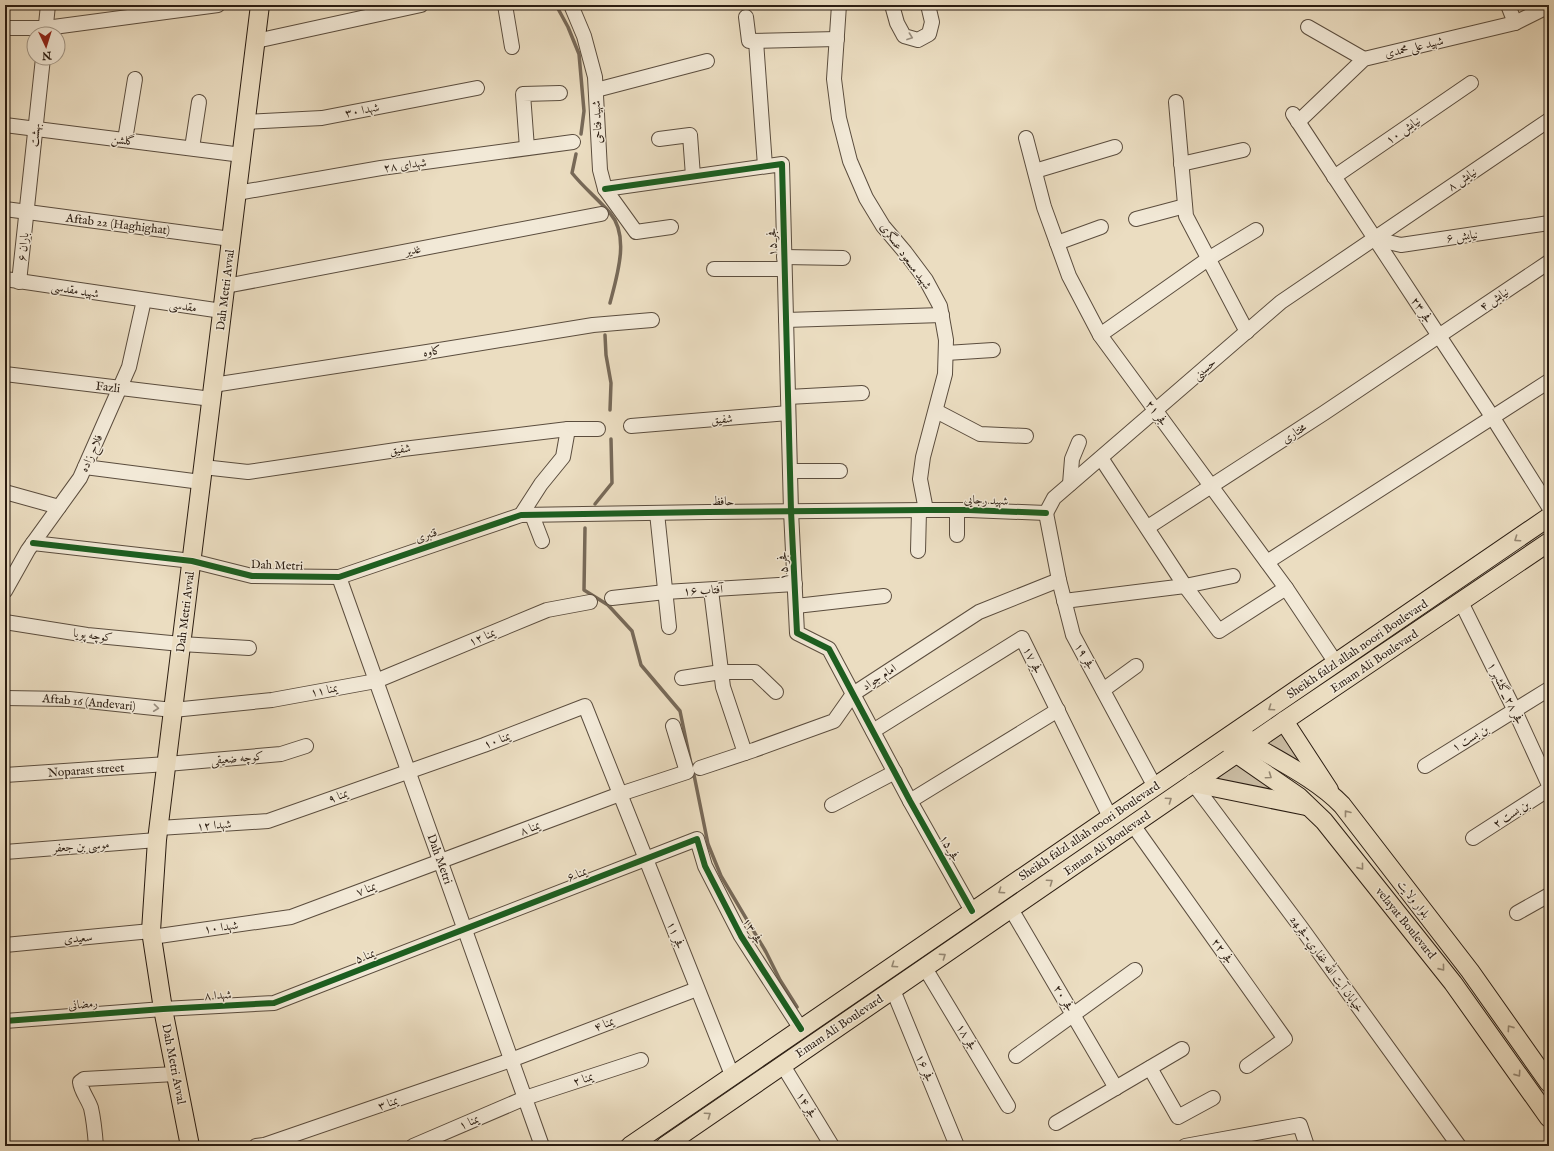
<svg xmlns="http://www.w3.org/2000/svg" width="1554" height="1151" font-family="'IM FELL English',Amiri,serif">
<rect width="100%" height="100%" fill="#ebddc1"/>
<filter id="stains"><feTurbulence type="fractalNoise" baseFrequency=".005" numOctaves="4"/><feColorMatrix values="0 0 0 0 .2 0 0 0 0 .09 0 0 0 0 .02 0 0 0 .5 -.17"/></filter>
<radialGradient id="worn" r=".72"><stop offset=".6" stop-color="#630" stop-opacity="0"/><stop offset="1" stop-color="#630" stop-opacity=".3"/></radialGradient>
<g fill="#cabca3" stroke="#7a6c5a">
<polygon points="1283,729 1301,764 1262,744"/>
<polygon points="1237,762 1276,789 1274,791 1208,781"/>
</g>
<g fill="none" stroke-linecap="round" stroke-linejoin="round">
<g stroke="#776958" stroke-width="3.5">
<polyline points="556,5 568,27 579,54 584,111 581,134"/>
<path d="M 576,154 L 572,173 C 584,188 598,199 610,213 C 630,236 617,276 610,303"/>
<polyline points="605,335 606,355 611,383 610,410"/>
<polyline points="595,504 612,483 611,439"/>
<polyline points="585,528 584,590 608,605 632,631 641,665 680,711 691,764"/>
<polyline points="693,770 708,844 721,876 766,952 780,980 797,1007"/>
</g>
<defs>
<g id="minor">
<polyline points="505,5 512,47"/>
<polyline points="571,5 584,36 595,77 600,170 605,189 636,232 671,227"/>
<polyline points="839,5 834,79 839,118 850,161 866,198 883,226 905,252 926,280 940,306 946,340 945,374 923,457 920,479 926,510"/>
<polyline points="892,5 897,23 904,36 918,40 929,34 932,22 928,5"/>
<polyline points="1508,5 1515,23"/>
<polyline points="746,17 749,41 837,39"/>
<polyline points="1308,27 1364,59"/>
<polyline points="5,28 46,28 218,5"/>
<polyline points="45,34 48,5"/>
<polyline points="256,41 421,5"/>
<polyline points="756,41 765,166"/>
<polyline points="596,90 707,61"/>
<polyline points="1176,102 1186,216 1247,332"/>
<polyline points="1293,114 1493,418 1549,507"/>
<polyline points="246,122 322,118 477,88"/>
<polyline points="1298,122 1364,59 1515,23 1549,6"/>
<polyline points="5,125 242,155"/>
<polyline points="1026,138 1044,207 1069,276 1100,335 1286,588 1336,663"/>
<polyline points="659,139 690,135 693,176"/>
<polyline points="125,140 135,79"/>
<polyline points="192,148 199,102"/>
<polyline points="527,148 523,94 560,93"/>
<polyline points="1181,164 1243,150"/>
<polyline points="1035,171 1115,147"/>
<polyline points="1334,177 1471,83"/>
<polyline points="605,189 782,164 791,511 797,633 829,649 910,801 972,911"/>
<polyline points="237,193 381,168 573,142"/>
<polyline points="5,209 231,239"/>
<polyline points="1136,219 1185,206"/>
<polyline points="1375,239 1401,245 1549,223"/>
<polyline points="1057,243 1101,227"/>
<polyline points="784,257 843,258"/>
<polyline points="714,269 784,269"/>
<polyline points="5,279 222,311"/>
<polyline points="19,282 43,58"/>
<polyline points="226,286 601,214"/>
<polyline points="786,320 942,315"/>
<polyline points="1100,335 1208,259 1256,230"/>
<polyline points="946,353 993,350"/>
<polyline points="5,374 212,399"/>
<polyline points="213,385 427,352 593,325 652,320"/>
<polyline points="788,397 862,393"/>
<polyline points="936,411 980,434 1026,436"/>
<polyline points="631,426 788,413"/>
<polyline points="1101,458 1185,586 1219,631 1286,588"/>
<polyline points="85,467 201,482"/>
<polyline points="203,467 248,472 403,449 568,429 598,429"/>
<polyline points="790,471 840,471"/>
<polyline points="1070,484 1072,459 1079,442"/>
<polyline points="5,492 59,507"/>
<polyline points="957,510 957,535"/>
<polyline points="657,513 669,627"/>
<polyline points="1046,513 1054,498 1281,302 1549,120"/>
<polyline points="1046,513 1059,580 1073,635 1155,787"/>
<polyline points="521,515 541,484 563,457 568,429"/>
<polyline points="532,515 542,541"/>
<polyline points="1148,527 1324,413 1549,262"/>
<polyline points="33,543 192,561 252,576 339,577 521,515 708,512 926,510 969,510 1046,513"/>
<polyline points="918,551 919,511"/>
<polyline points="1267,562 1549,381"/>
<polyline points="339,577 542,1146"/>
<polyline points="711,590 723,687 745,753"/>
<polyline points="5,591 28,550 80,478 129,367 144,300"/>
<polyline points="612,598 665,592 795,584"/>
<polyline points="1064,601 1185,586 1233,576"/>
<polyline points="1461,602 1515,711 1549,785"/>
<polyline points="796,606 884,596"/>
<polyline points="5,622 87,635 181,644 249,648"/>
<polyline points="682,678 721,672 755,672 776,692"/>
<polyline points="1103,690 1136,666"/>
<polyline points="5,698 69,699 173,710 272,700 376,681 547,610 590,602"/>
<polyline points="873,731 1022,638 1110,817"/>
<polyline points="1425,766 1549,689"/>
<polyline points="700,768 754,750 834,721 853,694 979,612 1059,580"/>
<polyline points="5,775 167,764 281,754 306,746"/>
<polyline points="1193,783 1300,926 1459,1146"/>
<polyline points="910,801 1058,710"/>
<polyline points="832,805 895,772"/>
<polyline points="1133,825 1285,1039 1247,1066"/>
<polyline points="159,828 268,821 484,745 585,706 732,1075"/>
<polyline points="1473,838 1549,789"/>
<polyline points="5,852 157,840"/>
<polyline points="1011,909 1116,1088"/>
<polyline points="1517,913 1549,895"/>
<polyline points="152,937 291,917 620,794 687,772 673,726"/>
<polyline points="5,945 151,931"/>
<polyline points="925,968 1008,1106"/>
<polyline points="893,990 957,1146"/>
<polyline points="5,1021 163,1009 274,1003 697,839 705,866 741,936 801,1029"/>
<polyline points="1016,1056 1135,970"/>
<polyline points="782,1064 832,1146"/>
<polyline points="1150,1068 1178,1117 1213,1098"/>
<polyline points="1056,1123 1182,1049"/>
<path d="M 96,1146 C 95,1133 94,1121 91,1108 C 88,1099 81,1091 80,1082 L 84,1079 L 175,1074"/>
<polyline points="256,1146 264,1145 511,1060 697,989"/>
<polyline points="413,1146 525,1098 641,1060"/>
<polyline points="1185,1146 1300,1125 1307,1146"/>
</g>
<g id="major">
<polyline points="1284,721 1329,790"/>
<path d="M 1244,735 L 1251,744 C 1281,762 1318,780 1342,805 L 1470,971 L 1549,1083"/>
<polyline points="1231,746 1237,754 1299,797 1324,821 1453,983 1549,1118"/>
<polyline points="1193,783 1306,806"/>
<polyline points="190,1146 163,1009 151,931 157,840 260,5"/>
<polyline points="630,1146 1549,517"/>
<polyline points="665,1146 1284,721 1549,542"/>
</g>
</defs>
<use href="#minor" stroke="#5b4d3e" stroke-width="16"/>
<use href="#major" stroke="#2b1d12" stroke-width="20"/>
<use href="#minor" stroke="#f2e9d7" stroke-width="14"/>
<use href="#major" stroke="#ebddc1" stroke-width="18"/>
<defs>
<g id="cycleway">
<polyline points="605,189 782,164 791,511 797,633 829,649 910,801 972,911"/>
<polyline points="33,543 192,561 252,576 339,577 521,515 708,512 926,510 969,510 1046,513"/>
<polyline points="5,1021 163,1009 274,1003 697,839 705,866 741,936 801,1029"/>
</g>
</defs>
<use href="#cycleway" stroke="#f2e9d7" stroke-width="8"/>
<use href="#cycleway" stroke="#1b5e20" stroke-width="6"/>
</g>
<defs><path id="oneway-chevron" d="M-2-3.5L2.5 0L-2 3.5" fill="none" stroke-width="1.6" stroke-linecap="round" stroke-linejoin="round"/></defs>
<g stroke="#988d7e">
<use href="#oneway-chevron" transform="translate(910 37) rotate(20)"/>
<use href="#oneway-chevron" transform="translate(156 708) rotate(6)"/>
</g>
<g stroke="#958772">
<use href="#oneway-chevron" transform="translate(1517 539) rotate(146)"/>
<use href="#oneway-chevron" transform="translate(1271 708) rotate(146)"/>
<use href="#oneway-chevron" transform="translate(1269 776) rotate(35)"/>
<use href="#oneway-chevron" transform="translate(1169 800) rotate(-35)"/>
<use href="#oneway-chevron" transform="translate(1347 813) rotate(-128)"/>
<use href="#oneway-chevron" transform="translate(1361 867) rotate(51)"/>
<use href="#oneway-chevron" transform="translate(1050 882) rotate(-35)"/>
<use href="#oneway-chevron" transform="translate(1001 891) rotate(146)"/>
<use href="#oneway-chevron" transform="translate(943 956) rotate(-34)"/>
<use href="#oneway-chevron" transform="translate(894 965) rotate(146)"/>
<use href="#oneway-chevron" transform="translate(1442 968) rotate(51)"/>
<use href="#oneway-chevron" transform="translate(1510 1028) rotate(-125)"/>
<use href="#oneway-chevron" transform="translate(1518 1074) rotate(55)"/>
<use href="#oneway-chevron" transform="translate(708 1115) rotate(-35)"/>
</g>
<g text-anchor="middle" stroke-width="3" stroke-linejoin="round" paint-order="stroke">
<g font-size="12" fill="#2b1d12" stroke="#f2e9d7">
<text transform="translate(1414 47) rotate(-13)" y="4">شهید علی محمدی</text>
<text transform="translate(362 110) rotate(-11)" y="4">شهدا ۳۰</text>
<text transform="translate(597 122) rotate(-93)" y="4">شهید فتاحی</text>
<text transform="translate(1403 130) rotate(-35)" y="4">نیایش ۱۰</text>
<text transform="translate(35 135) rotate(-84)" y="4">بهشت</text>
<text transform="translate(123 140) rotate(7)" y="4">گلشن</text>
<text transform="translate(405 165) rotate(-8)" y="4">شهدای ۲۸</text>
<text transform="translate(1462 179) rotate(-34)" y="4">نیایش ۸</text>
<text transform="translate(118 224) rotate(7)" y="4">Aftab 22 (Haghighat)</text>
<text transform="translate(1462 236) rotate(-8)" y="4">نیایش ۶</text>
<text transform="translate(772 242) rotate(-91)" y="4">فجر ۱۵</text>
<text transform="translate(23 247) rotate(-84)" y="4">باران ۶</text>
<text transform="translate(413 250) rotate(-11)" y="4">غدیر</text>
<text transform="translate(906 256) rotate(54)" y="4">شهید مسعود عسگری</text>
<text transform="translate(75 290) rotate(9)" y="4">شهید مقدسی</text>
<text transform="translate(225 290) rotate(-83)" y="4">Dah Metri Avval</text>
<text transform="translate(1494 299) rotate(-34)" y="4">نیایش ۴</text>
<text transform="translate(183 306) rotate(8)" y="4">مقدسی</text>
<text transform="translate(1422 310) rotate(57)" y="4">فجر ۲۳</text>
<text transform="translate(432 351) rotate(-9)" y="4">کاوه</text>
<text transform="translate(1204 369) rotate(-41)" y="4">حسینی</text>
<text transform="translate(108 387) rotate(7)" y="4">Fazli</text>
<text transform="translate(1157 413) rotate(54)" y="4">فجر ۲۱</text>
<text transform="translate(722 419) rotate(-4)" y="4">شفیق</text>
<text transform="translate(1294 433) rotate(-33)" y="4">مختاری</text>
<text transform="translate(400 449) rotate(-8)" y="4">شفیق</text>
<text transform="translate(91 453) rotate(-66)" y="4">فلاح زاده</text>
<text transform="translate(986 500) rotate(2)" y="4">شهید رجایی</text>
<text x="723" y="505">حافظ</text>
<text transform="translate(426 535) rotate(-19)" y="4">قنبری</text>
<text transform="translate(277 565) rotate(2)" y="4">Dah Metri</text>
<text transform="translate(783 566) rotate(-93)" y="4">فجر ۱۵</text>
<text transform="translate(703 590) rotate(-3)" y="4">آفتاب ۱۶</text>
<text transform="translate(185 612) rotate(-83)" y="4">Dah Metri Avval</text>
<text transform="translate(93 635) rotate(7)" y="4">کوچه پویا</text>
<text transform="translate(482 637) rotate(-23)" y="4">یمنا ۱۲</text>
<text transform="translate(1357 649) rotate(-34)" y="4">Sheikh falzl allah noori Boulevard</text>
<text transform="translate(1085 656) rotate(61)" y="4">فجر ۱۹</text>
<text transform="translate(1033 660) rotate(64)" y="4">فجر ۱۷</text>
<text transform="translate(1374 661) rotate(-34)" y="4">Emam Ali Boulevard</text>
<text transform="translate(879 677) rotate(-33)" y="4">امام جواد</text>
<text transform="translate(324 690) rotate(-11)" y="4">یمنا ۱۱</text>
<text transform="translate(1506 693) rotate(64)" y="4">فجر ۲۸_گلشهر ۱</text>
<text transform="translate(89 702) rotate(5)" y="4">Aftab 16 (Andevari)</text>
<text transform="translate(1470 738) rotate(-31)" y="4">بن بست ۱</text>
<text transform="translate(497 740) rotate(-21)" y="4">یمنا ۱۰</text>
<text transform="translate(237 758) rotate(-5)" y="4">کوچه ضعیقی</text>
<text transform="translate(86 770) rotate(-4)" y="4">Noparast street</text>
<text transform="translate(338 796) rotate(-20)" y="4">یمنا ۹</text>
<text transform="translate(1511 814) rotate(-33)" y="4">بن بست ۲</text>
<text transform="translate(214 825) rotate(-4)" y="4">شهدا ۱۲</text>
<text transform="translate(530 828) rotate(-21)" y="4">یمنا ۸</text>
<text transform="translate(1089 831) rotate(-34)" y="4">Sheikh falzl allah noori Boulevard</text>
<text transform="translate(1107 843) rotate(-35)" y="4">Emam Ali Boulevard</text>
<text transform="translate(81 846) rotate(-4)" y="4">موسی بن جعفر</text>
<text transform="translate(950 848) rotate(61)" y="4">فجر ۱۵</text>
<text transform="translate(440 859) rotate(70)" y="4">Dah Metri</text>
<text transform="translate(577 874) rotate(-21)" y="4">یمنا ۶</text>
<text transform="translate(366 889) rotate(-20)" y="4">یمنا ۷</text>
<text transform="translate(1414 899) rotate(52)" y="4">بلوار ولایت</text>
<text transform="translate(1406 923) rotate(51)" y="4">velayat Boulevard</text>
<text transform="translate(221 927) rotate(-8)" y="4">شهدا ۱۰</text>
<text transform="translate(753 931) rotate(60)" y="4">فجر ۱۳</text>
<text transform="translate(676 935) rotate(68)" y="4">فجر ۱۱</text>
<text transform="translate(78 938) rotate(-5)" y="4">سعیدی</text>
<text transform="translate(1223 951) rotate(54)" y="4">فجر ۲۲</text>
<text transform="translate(365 956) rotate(-21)" y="4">یمنا ۵</text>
<text transform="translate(1327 964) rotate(54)" y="4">خيابان آيت الله غفاري-فجر24</text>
<text transform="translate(218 995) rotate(-3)" y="4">شهدا ۸</text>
<text transform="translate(1064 998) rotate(59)" y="4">فجر ۲۰</text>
<text transform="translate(83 1004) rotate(-5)" y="4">رمضانی</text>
<text transform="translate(604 1024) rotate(-21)" y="4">یمنا ۴</text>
<text transform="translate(839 1026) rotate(-34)" y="4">Emam Ali Boulevard</text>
<text transform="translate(967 1037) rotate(59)" y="4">فجر ۱۸</text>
<text transform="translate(174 1064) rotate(79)" y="4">Dah Metri Avval</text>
<text transform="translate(925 1068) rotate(67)" y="4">فجر ۱۶</text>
<text transform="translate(583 1079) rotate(-18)" y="4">یمنا ۲</text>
<text transform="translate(388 1103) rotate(-19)" y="4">یمنا ۳</text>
<text transform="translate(807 1105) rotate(59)" y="4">فجر ۱۴</text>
<text transform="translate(469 1122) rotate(-23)" y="4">یمنا ۱</text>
</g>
</g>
<rect width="1554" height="1151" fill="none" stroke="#ebddc1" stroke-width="20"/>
<rect x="6" y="6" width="1542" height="1139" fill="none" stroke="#2b1d12" stroke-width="2"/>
<rect x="10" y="10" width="1534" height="1131" fill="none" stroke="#2b1d12"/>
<g transform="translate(46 46) rotate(176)"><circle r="19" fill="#f2e9d7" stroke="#a29788"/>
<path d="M0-3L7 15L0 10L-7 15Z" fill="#8f2418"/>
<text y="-6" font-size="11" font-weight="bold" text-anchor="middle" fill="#2b1d12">N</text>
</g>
<rect width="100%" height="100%" filter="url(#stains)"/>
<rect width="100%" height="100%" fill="url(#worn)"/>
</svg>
